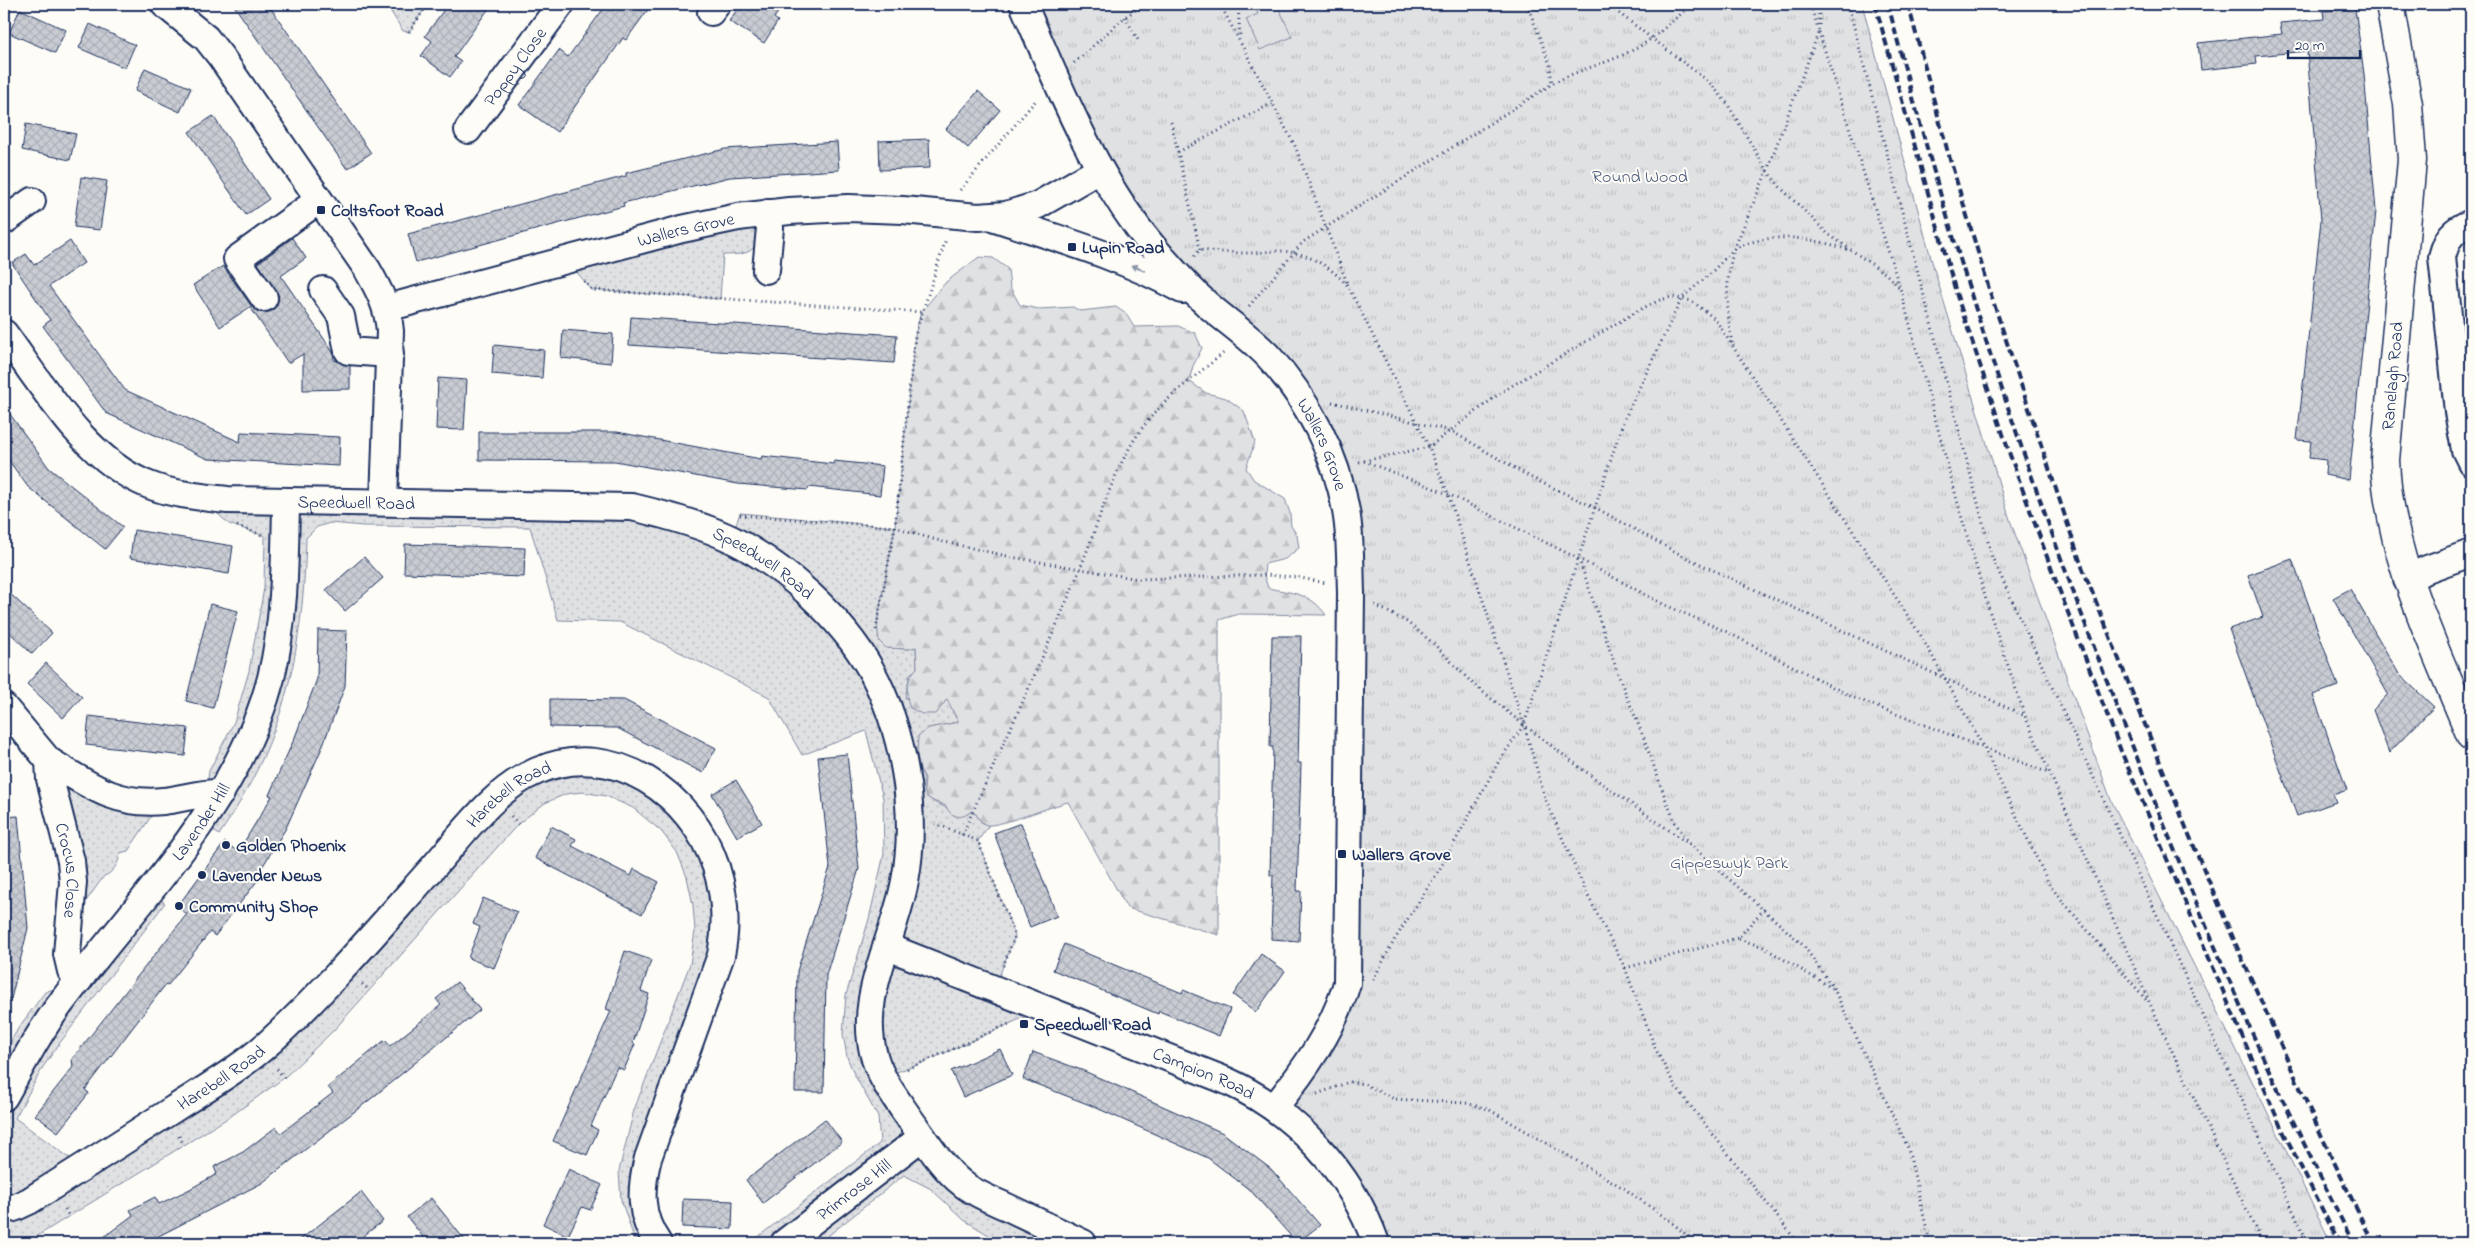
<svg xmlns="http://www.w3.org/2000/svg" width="2475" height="1247" font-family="'Indie Flower',sans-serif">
<defs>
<pattern id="grass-dots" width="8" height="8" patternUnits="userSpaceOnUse" patternTransform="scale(1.25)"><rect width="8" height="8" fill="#e0e1e3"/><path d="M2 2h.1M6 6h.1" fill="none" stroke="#c0c1c5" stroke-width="1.8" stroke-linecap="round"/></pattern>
<pattern id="forest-firs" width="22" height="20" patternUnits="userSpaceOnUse" patternTransform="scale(1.25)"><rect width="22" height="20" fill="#e0e1e3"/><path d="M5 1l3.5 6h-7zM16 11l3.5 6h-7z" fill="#c0c1c5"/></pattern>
<pattern id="park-tufts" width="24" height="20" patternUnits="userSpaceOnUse" patternTransform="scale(1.25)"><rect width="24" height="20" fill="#e0e1e3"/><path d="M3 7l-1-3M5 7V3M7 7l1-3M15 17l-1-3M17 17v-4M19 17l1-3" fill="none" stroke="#c0c1c5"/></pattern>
<pattern id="building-cross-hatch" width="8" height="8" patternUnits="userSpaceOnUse" patternTransform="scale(1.25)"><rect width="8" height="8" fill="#c9ccd3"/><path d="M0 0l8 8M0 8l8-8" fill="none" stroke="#acb0b8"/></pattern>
</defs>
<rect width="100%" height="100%" fill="#fdfcf7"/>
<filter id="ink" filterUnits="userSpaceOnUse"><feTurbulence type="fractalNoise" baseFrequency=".02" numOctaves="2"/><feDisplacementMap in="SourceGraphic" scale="10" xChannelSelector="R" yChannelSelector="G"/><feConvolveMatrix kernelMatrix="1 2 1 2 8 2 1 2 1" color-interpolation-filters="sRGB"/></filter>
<g filter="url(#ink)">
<g fill="url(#grass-dots)" stroke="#7e88a0">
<polygon points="386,4 428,4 409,32 403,31"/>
<path d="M 758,214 C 757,247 760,255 723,255 L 720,299 L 592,290 L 567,261 Z"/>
<path d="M 199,497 L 606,505 L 731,538 L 740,513 L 895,527 L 877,624 L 886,648 L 909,649 L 916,647 L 917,669 L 910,674 L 905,698 L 947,699 L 958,722 L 929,728 L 920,769 C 927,782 922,781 925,792 C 928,804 955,810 966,815 L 970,812 L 976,814 L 982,823 L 989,825 L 978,841 L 1015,936 L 994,989 L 1029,1015 L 927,1061 L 883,1077 L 943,1165 L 1083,1243 L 1002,1243 L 964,1220 L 931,1189 L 904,1175 L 819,1243 L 750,1243 L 880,1143 L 878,1117 L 854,1074 L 847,1057 L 843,1034 L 846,995 L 869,919 L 884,854 L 883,798 L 866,731 L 802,755 L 769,697 L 620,622 L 558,620 L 530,527 L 363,526 L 330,523 L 317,527 L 306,538 C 303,653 285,738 219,835 L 202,821 L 209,771 L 234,722 L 249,671 L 264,588 L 265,536 L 229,524 Z"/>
<polygon points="589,760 684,813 725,922 648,1158 658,1243 638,1243 634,1238 621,1200 619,1171 634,1110 690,964 695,931 693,905 687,877 677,852 661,831 633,808 606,796 582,792 566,794 545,803 518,824 334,1030 284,1078 231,1116 26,1243 4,1243 4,1053 19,1027 45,992 79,980 150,890 165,903 59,1044 43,1067 15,1118 82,1167 238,1067 494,800"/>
<path d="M 64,786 L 149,812 L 152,815 L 128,851 L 120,853 C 120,862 112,874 104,876 L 84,904 Z"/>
</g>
<path fill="url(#forest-firs)" stroke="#7e88a0" d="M 979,257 L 993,258 L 1008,269 L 1010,287 L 1020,305 L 1039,309 L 1073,307 L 1080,311 L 1116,307 L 1126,314 L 1134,327 L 1178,326 L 1195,333 L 1202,348 L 1193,366 L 1189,381 L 1206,393 L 1226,398 L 1244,411 L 1255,442 L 1246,468 L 1254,480 L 1285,499 L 1290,513 L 1291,526 L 1297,535 L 1299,548 L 1285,559 L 1265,564 L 1264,575 L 1268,588 C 1292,593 1311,593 1326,615 L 1239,614 L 1219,620 L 1219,935 L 1127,908 L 1068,802 C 1052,806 998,827 987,825 C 981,823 979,819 976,814 L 970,812 C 961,820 950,817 946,806 L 933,801 L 926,796 L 924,789 L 925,778 L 920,769 L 917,755 L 918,736 L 929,728 L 958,722 L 947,699 L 936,714 L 922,714 L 910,708 C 905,696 906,678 917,668 L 916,647 L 909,649 L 886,648 L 879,641 L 877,624 L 895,527 L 915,335 L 921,312 L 946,282 Z"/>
<path fill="url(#park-tufts)" stroke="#7e88a0" d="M 1039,4 L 1862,4 L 1934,269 L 2010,520 L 2111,800 L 2263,1103 L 2331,1243 L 1376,1243 L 1274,1108 L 1337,1013 L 1348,803 L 1334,467 L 1218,302 L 1220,298 C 1127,216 1085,115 1039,4 Z"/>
<polygon fill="#e0e1e3" stroke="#7e88a0" points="1264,4 1267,10 1278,6 1292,37 1260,50 1246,19 1258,14 1255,8"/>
<g fill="url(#building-cross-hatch)" stroke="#1b2f5e">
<polygon points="233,4 268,4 371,153 347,169"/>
<polygon points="448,4 492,4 454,57 461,62 450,77 421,56 432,41 425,36"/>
<polygon points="607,4 652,4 626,40 623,38 557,132 519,105 559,50 568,57"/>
<polygon points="741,4 784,4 774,18 778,21 764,43 729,21"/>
<polygon points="2355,8 2364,74 2376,211 2349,480 2325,475 2326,460 2309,458 2311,441 2297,440 2321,220 2307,51 2256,56 2257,64 2201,70 2198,43 2282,34 2280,23 2324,19 2323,11"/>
<polygon points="20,9 66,30 55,53 9,33"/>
<polygon points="90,24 135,45 125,68 79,48"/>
<polygon points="145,68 191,88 180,112 135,91"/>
<polygon points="978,91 1000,110 968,148 946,129"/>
<polygon points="213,116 269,199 246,215 189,132"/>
<polygon points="26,124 76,134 70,160 22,150"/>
<polygon points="929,139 930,168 880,170 879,141"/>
<polygon points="837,142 839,170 730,177 623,203 624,206 416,262 408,234 626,176 626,173 725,149"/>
<polygon points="81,177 107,181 100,230 74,227"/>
<polygon points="292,238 306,258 281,276 333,352 334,360 350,366 350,389 303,390 303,354 288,363 250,307 220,327 193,285 223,266 252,307 258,312 266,313 272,311 277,305 279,296 258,263"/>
<polygon points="70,241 84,263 49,286 125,390 240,442 241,432 340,437 339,466 208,459 106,413 43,326 50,320 12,263 26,254 34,265"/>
<polygon points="631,317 897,335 894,363 629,345"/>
<polygon points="563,330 613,334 611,363 561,358"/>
<polygon points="494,345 544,350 542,378 492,374"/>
<polygon points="438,378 467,380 464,430 436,429"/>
<polygon points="4,406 49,468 123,527 105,549 28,487 4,454"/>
<polygon points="479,432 617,432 761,459 762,456 833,464 834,461 883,466 880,495 809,487 808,490 738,484 615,461 479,460"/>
<polygon points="134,530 233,546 229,574 130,558"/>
<polygon points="405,544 525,548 524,577 404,573"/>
<polygon points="364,557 383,578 345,611 326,590"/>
<polygon points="2292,559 2338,686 2313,695 2347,790 2333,795 2336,802 2297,816 2229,629 2263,617 2248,575"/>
<polygon points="4,588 52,633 32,654 4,627"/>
<polygon points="2350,589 2399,674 2434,707 2389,753 2373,710 2388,694 2333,598"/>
<polygon points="210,604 238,611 213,708 186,701"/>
<polygon points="318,630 347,631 345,686 321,750 286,828 261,869 264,872 215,936 210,932 168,985 166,984 85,1090 89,1093 58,1132 35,1115 73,1067 72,1059 187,914 177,907 225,842 238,852 272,796 269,795 295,737 317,679"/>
<polygon points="1272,636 1301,636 1298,763 1301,763 1297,891 1301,891 1299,941 1271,939 1273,875 1270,875 1273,747 1270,747"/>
<polygon points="46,663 82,697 63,718 27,684"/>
<polygon points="550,699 624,700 716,748 703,773 617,728 550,727"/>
<polygon points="89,716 188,728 185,756 86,745"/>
<polygon points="847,754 859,869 826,975 824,1092 795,1092 797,971 830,867 818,757"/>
<polygon points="736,780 762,823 737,837 712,794"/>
<polygon points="18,816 28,928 11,999 4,998 4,817"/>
<polygon points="1021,823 1057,916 1030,927 994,833"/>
<polygon points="551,826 576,839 572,846 631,876 634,869 659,882 642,914 535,858"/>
<polygon points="483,898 517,912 494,968 468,958 480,927 473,924"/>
<polygon points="1064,944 1182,993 1183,990 1230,1009 1219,1036 1159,1011 1158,1014 1053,970"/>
<polygon points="625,951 651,960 641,991 649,994 633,1043 635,1044 624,1070 617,1067 591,1126 598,1130 587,1155 553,1141 611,1011 606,1009"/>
<polygon points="1261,954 1285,971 1256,1012 1233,995"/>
<polygon points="457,982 480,1010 372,1098 262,1183 145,1243 96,1243 133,1215 130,1210 155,1197 159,1204 188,1190 217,1174 214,1167 243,1152 276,1127 281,1133 333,1093 328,1087 385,1040 390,1046 441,1005 436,999"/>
<polygon points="1000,1049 1012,1075 963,1097 951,1071"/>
<polygon points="1033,1052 1084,1071 1223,1133 1271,1169 1320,1225 1297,1243 1251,1191 1208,1158 1090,1105 1023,1079"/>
<polygon points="825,1119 842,1142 763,1203 746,1180"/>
<polygon points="569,1169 602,1185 590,1210 582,1207 568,1236 543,1224"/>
<polygon points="361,1192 383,1221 354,1243 296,1243"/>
<polygon points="431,1198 452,1224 467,1243 428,1243 407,1217"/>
<polygon points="683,1199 733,1201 732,1229 682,1227"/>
</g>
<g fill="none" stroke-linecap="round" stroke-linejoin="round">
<defs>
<g id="minor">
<path d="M 164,4 L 206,38 L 221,57 L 367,269 C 379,290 388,307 390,331 L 384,501"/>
<path id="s1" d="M 1023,4 C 1057,81 1087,159 1138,228 C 1160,256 1182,282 1209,306 C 1229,323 1251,338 1269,357 C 1307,398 1337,456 1346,511 C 1351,538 1350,566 1351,593 L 1347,983 C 1334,1029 1304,1071 1274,1108"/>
<polyline points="711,12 717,4"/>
<path id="s2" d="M 468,130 L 561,4"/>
<path d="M 995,218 C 1059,239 1123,257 1182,290"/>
<polyline points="4,221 32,201"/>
<path d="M 2471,223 C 2452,230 2447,238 2442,257 L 2458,412 L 2465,450 L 2471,462"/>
<polyline points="766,270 770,228 768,213"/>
<polyline points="323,290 341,316 348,351 390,354"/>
<polyline points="264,298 237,259 319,200"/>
<path id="s3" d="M 387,308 L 682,229 L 738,217 L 789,211 L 848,208 L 903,210 L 978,217 L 1006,215 L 1038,205 L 1099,170"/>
<path id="s4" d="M 4,333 C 43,386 86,461 149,485 C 174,495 201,497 227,500 L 632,507 C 666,515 700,524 731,539 C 784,565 842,618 871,670 C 904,731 918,812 905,881 C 894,941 856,999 875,1059 C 882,1081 897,1100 910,1119 C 926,1141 941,1167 963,1184 C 975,1194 992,1200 1007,1207 C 1032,1219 1058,1231 1083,1243"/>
<polyline points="2407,580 2427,569 2471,553"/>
<path id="s5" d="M 4,707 L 49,761 L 50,779 L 71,861 L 73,882 L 67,954 L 71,971 L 79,980"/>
<path d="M 49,761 C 88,784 115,806 163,801 C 183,799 201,792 221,793"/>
<path id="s6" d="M 888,947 L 1227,1081 C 1295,1112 1351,1172 1376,1243"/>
<path id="s7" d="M 4,1097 C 22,1065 39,1032 61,1003 C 136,903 239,802 271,678 C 285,620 285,560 286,501"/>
<path id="s8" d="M 4,1209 L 14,1208 L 29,1201 C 77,1171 124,1141 172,1110 C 206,1088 243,1067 273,1039 C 329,987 379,928 429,872 C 461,837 492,790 537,771 C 613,738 692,794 716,867 C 725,895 727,926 721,955 L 648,1158 C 640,1189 639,1216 658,1243"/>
<path id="s9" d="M 784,1243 L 922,1137"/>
</g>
<path id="major" d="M 2390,4 L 2408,104 L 2412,160 L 2385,460 C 2389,558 2435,647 2471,736"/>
</defs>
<use href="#minor" stroke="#1b2f5e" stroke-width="30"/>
<use href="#major" stroke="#1b2f5e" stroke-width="31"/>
<g stroke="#1b2f5e" stroke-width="3" stroke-dasharray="1 4" stroke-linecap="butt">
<polyline points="1220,4 1295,146 1347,283"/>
<polyline points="1238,4 1240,38"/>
<polyline points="1527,4 1550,65 1552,84"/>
<polyline points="1607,4 1709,82 1727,103 1767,171 1781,188 1828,234 1886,274 1900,288"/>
<polyline points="1819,4 1819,26"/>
<polyline points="1848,4 1992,557 2308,1243"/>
<polyline points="1125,17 1138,40"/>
<polyline points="409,32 428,4"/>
<polyline points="1819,32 1900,288 1963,522 1989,610 2025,716 2151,1006 2262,1243"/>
<polyline points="1074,63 1125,17 1144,4"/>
<polyline points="1171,122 1200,250"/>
<polyline points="1178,152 1273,103"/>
<polyline points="960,190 1037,99"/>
<path d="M 1194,256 L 1200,250 C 1217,252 1234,253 1251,253 C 1260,253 1269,251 1278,251 C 1306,251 1330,266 1348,286 L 1429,447 L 1448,494 L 1524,725 L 1546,801 L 1587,894 L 1625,968 L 1656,1050 L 1675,1086 L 1798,1243"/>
<polyline points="584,281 592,290 921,312"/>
<path d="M 1249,306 L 1303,242 L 1552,84 C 1576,70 1603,65 1627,53 C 1653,41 1671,22 1692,4"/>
<path d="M 1732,343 C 1726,311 1725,280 1734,249 C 1770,231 1811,237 1849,250"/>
<polyline points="1332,402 1451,431 1532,478 1596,508 1683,556 2025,716"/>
<polyline points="1364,461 1448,494 1579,559 1663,604 1725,631 1852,697 2049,773"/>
<polyline points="1359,462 1429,447 1503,391 1639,310 1660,300 1672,297 1692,301 1715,319 1921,636 1984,748 2050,886 2148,1002"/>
<polyline points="740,515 895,527 936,540 1011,557 1139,579 1264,575 1296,577 1326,583"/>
<polyline points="237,526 262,535"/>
<polyline points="1579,559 1619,677 1643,736 1667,803 1676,824 1690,844"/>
<polyline points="1375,605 1407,622 1434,644 1472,683 1524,725 1623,422 1682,298 1710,274 1734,249 1767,171 1819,31 1810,4"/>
<polyline points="876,630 895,527 915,335 946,239"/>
<polyline points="511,816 518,824"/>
<polyline points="935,823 978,841 1015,936 1003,966"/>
<path d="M 962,835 C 1002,747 1043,659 1080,569 C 1098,524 1111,475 1138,434 C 1160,401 1196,376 1226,351"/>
<polyline points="1739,939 1763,947 1832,988"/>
<polyline points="1625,968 1738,938 1764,909"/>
<polyline points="1373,980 1395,939 1441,867 1499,761 1524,725 1601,783 1692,846 1804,946 1834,989 1908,1148 1930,1243"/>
<polyline points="362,984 369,990"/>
<polyline points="277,1069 284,1078"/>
<polyline points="907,1069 1011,1023"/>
<polyline points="1317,1094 1349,1082 1364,1084 1394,1099 1466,1103 1488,1109 1625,1189 1670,1221 1696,1243"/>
<polyline points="179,1136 184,1145"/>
<polyline points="65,1209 69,1217"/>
</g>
<use href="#minor" stroke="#fdfcf7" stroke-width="26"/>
<use href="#major" stroke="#fdfcf7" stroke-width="28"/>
<g stroke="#1b2f5e" stroke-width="4" stroke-dasharray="8 4" stroke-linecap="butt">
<polyline points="1875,4 1957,296 2010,455 2054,576 2121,751 2280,1125 2339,1243"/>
<path d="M 1888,4 C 1977,352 2103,691 2247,1021 C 2279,1096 2317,1169 2353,1243"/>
<polyline points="1908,4 1947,149 1989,289 2081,564 2187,830 2240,954 2323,1139 2373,1243"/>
</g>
</g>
<defs><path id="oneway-solid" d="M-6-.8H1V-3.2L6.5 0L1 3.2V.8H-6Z" transform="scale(1.25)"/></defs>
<use fill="#8c96aa" href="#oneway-solid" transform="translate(1138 268) rotate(-156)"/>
</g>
<g fill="#1b2f5e" stroke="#fdfcf7" stroke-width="2">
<rect x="316" y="205" width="10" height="10" rx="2.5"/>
<rect x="1067" y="242" width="10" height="10" rx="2.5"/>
<circle cx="226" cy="845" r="5"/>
<rect x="1337" y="849" width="10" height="10" rx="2.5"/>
<circle cx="202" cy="875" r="5"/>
<circle cx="179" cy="906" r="5"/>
<rect x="1019" y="1019" width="10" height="10" rx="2.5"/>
</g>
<g text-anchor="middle" stroke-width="4" stroke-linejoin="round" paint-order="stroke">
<g font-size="18" fill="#1b2f5e" stroke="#fdfcf7">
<text dy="6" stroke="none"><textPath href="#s2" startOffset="79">Poppy Close</textPath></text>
<text dy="6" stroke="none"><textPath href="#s3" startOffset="309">Wallers Grove</textPath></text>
<text transform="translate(2392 376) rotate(-85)" y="6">Ranelagh Road</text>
<text dy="6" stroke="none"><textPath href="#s1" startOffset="540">Wallers Grove</textPath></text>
<text dy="6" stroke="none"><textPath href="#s4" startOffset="422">Speedwell Road</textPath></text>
<text dy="6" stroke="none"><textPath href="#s4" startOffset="842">Speedwell Road</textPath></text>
<text dy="6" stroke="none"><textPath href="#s8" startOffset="661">Harebell Road</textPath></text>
<text dy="6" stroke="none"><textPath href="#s7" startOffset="339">Lavender Hill</textPath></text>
<text dy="6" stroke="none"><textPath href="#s5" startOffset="182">Crocus Close</textPath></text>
<text dy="6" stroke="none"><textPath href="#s6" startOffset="340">Campion Road</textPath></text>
<text dy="6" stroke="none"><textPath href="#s8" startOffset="255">Harebell Road</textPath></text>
<text dy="6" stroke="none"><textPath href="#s9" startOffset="88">Primrose Hill</textPath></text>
</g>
<g font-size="18" fill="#4c5c7f" stroke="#fdfcf7">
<text x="1640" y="182">Round Wood</text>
<text x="1729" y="868">Gippeswyk Park</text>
</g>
<g font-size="18" font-weight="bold" fill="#1b2f5e" stroke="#fdfcf7" text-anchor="start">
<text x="331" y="216">Coltsfoot Road</text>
<text x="1082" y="253">Lupin Road</text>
<text x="236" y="851">Golden Phoenix</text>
<text x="1352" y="860">Wallers Grove</text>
<text x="212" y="881">Lavender News</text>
<text x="189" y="912">Community Shop</text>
<text x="1034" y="1030">Speedwell Road</text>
</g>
</g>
<rect width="2475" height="1247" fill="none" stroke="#fdfcf7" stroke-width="20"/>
<rect x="10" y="10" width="2455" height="1227" fill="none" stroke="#1b2f5e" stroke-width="2" filter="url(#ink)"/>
<path d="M2288 50v8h72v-8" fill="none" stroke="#1b2f5e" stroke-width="2.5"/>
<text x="2295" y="50" font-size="15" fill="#1b2f5e" stroke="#fdfcf7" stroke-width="4" paint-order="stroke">20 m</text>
</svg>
